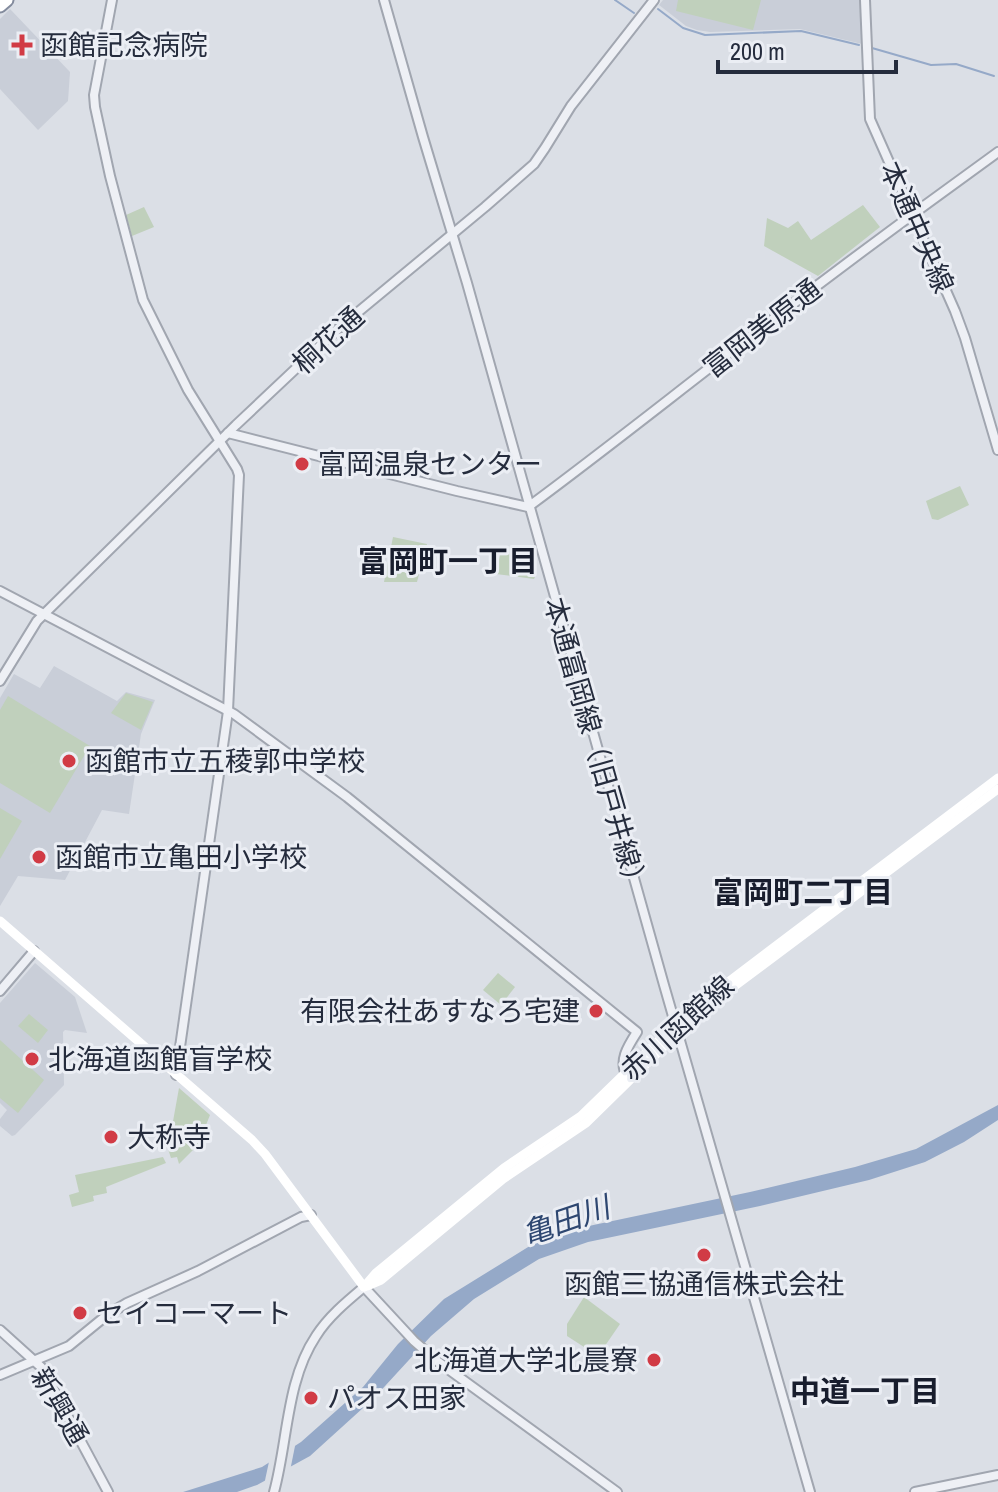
<svg xmlns="http://www.w3.org/2000/svg" width="998" height="1492" font-family="'Archivo Narrow','Noto Sans JP',sans-serif">
<rect width="100%" height="100%" fill="#dbdfe6"/>
<g fill="#c9ced8">
<polygon points="663,0 860,0 862,44 800,29 710,32 697,30 686,26 659,5"/>
<polygon points="10,9 70,72 68,101 38,130 0,89 0,19"/>
<polygon points="54,666 117,701 126,692 155,700 141,734 129,814 102,810 65,880 18,876 0,906 0,698 14,674 40,688"/>
<polygon points="35,963 75,997 87,1033 65,1030 63,1032 64,1085 15,1135 12,1136 0,1126 0,1119 7,1110 0,1103 0,1003"/>
</g>
<g fill="#c0d0bc">
<polygon points="678,0 761,0 753,30 676,11"/>
<polygon points="863,205 880,227 818,276 764,246 767,218 788,228 798,221 811,240"/>
<polygon points="144,207 154,227 132,236 126,215"/>
<polygon points="960,486 969,505 938,520 932,519 926,501"/>
<polygon points="393,537 427,544 417,582 384,582"/>
<polygon points="502,546 529,553 535,577 534,579 496,574"/>
<polygon points="126,693 153,702 141,730 111,713"/>
<polygon points="8,696 90,746 50,813 0,783 0,710"/>
<polygon points="0,808 22,821 0,859"/>
<polygon points="498,973 515,987 501,1005 483,990"/>
<polygon points="29,1014 48,1030 38,1043 18,1026"/>
<polygon points="0,1040 44,1080 18,1113 0,1098"/>
<polygon points="179,1088 210,1115 198,1145 179,1164 177,1157 171,1158 168,1149"/>
<polygon points="163,1157 166,1163 106,1187 107,1193 93,1196 94,1201 72,1207 69,1195 79,1192 75,1175"/>
<polygon points="584,1297 620,1324 598,1356 567,1336 567,1324"/>
</g>
<polygon fill="#95a9c8" points="998,1105 998,1120 964,1142 925,1162 869,1180 760,1206 588,1242 539,1259 474,1299 431,1336 374,1398 310,1456 257,1485 237,1492 183,1492 262,1467 301,1442 363,1387 398,1344 444,1299 533,1244 584,1227 750,1192 855,1167 916,1149"/>
<polygon fill="#dbdfe6" points="296,1441 290,1471 264,1485 270,1457"/>
<g fill="none" stroke-linecap="round" stroke-linejoin="round">
<g stroke="#95a9c8" stroke-width="2">
<polyline points="615,0 634,13"/>
<polyline points="658,9 683,28 705,35 801,31 859,45"/>
<polyline points="872,48 931,65 956,64 994,76"/>
</g>
<defs>
<g id="tertiary">
<polyline points="112,0 94,95 95,107 110,176 143,300 188,390 237,469 239,475 228,711 176,1075"/>
<polyline points="384,0 423,137 467,283 664,985 810,1492"/>
<polyline points="865,0 870,119 955,311 965,338 998,450"/>
<path d="M 228,433 L 457,491 L 528,507 C 608,448 685,386 764,326 C 841,267 919,209 998,152"/>
<path d="M 0,591 L 234,714 L 347,797 L 637,1032 C 628,1046 618,1061 627,1076"/>
<polyline points="0,681 37,621 236,425 340,327 485,207 534,164 545,148 571,106 654,0"/>
<polyline points="0,991 34,951"/>
<polyline points="0,1330 41,1367 108,1492"/>
<polyline points="0,1375 69,1346 107,1315 127,1303 198,1271 301,1217 311,1215"/>
<path d="M 274,1492 C 288,1441 286,1381 316,1336 C 328,1317 346,1302 364,1287 L 414,1341 L 437,1361 L 617,1492"/>
<polyline points="915,1492 998,1475"/>
</g>
<polyline id="trunk" points="0,6 7,0"/>
</defs>
<use href="#tertiary" stroke="#a1a6b0" stroke-width="12"/>
<use href="#trunk" stroke="#838b9d" stroke-width="15"/>
<use href="#tertiary" stroke="#eef0f5" stroke-width="8"/>
<g stroke="#fff" stroke-width="9">
<polyline points="0,921 252,1140 265,1154 364,1287"/>
<polyline points="367,1286 381,1280 503,1179 586,1123 689,1022 708,1006 998,789"/>
<polyline points="364,1287 376,1273 504,1168 581,1116 686,1014 998,778"/>
</g>
<use href="#trunk" stroke="#fff" stroke-width="11"/>
</g>
<g fill="#d13b45" stroke="#ebeef4" stroke-width="3">
<path d="M18 33h8v8h8v8h-8v8h-8v-8h-8v-8h8z"/>
<circle cx="302" cy="464" r="8"/>
<circle cx="69" cy="761" r="8"/>
<circle cx="39" cy="857" r="8"/>
<circle cx="596" cy="1011" r="8"/>
<circle cx="32" cy="1059" r="8"/>
<circle cx="111" cy="1137" r="8"/>
<circle cx="704" cy="1255" r="8"/>
<circle cx="80" cy="1313" r="8"/>
<circle cx="654" cy="1360" r="8"/>
<circle cx="311" cy="1398" r="8"/>
</g>
<g text-anchor="middle" stroke-width="6" stroke-linejoin="round" paint-order="stroke">
<g font-size="28" fill="#252c3d" stroke="#ebeef4" text-anchor="start">
<text x="40" y="55">函館記念病院</text>
<text x="318" y="474">富岡温泉センター</text>
<text x="85" y="771">函館市立五稜郭中学校</text>
<text x="55" y="867">函館市立亀田小学校</text>
<text x="580" y="1021" text-anchor="end">有限会社あすなろ宅建</text>
<text x="48" y="1069">北海道函館盲学校</text>
<text x="127" y="1147">大称寺</text>
<text x="704" y="1294" text-anchor="middle">函館三協通信株式会社</text>
<text x="96" y="1323">セイコーマート</text>
<text x="638" y="1370" text-anchor="end">北海道大学北晨寮</text>
<text x="327" y="1408">パオス田家</text>
</g>
<g font-size="28" fill="#252c3d" stroke="#ebeef4">
<text transform="translate(917 227) rotate(66)" y="10">本通中央線</text>
<text transform="translate(762 328) rotate(-38)" y="10">富岡美原通</text>
<text transform="translate(328 340) rotate(-42)" y="10">桐花通</text>
<text transform="translate(596 746) rotate(74)" y="10">本通富岡線（旧戸井線）</text>
<text transform="translate(677 1028) rotate(-42)" y="10">赤川函館線</text>
<text transform="translate(60 1406) rotate(60)" y="10">新興通</text>
</g>
<g font-size="30" font-weight="bold" fill="#181d2d" stroke="#ebeef4">
<text x="448" y="572">富岡町一丁目</text>
<text x="803" y="903">富岡町二丁目</text>
<text x="865" y="1402">中道一丁目</text>
</g>
<g font-size="30" font-style="italic" fill="#2e4771" stroke="#ebeef4">
<text transform="translate(566 1221) rotate(-19)" y="10">亀田川</text>
</g>
</g>
<path d="M718 60v12h178v-12" fill="none" stroke="#252c3d" stroke-width="4"/>
<text x="730" y="60" font-size="24" fill="#252c3d" stroke="#ebeef4" stroke-width="6" paint-order="stroke">200 m</text>
</svg>
